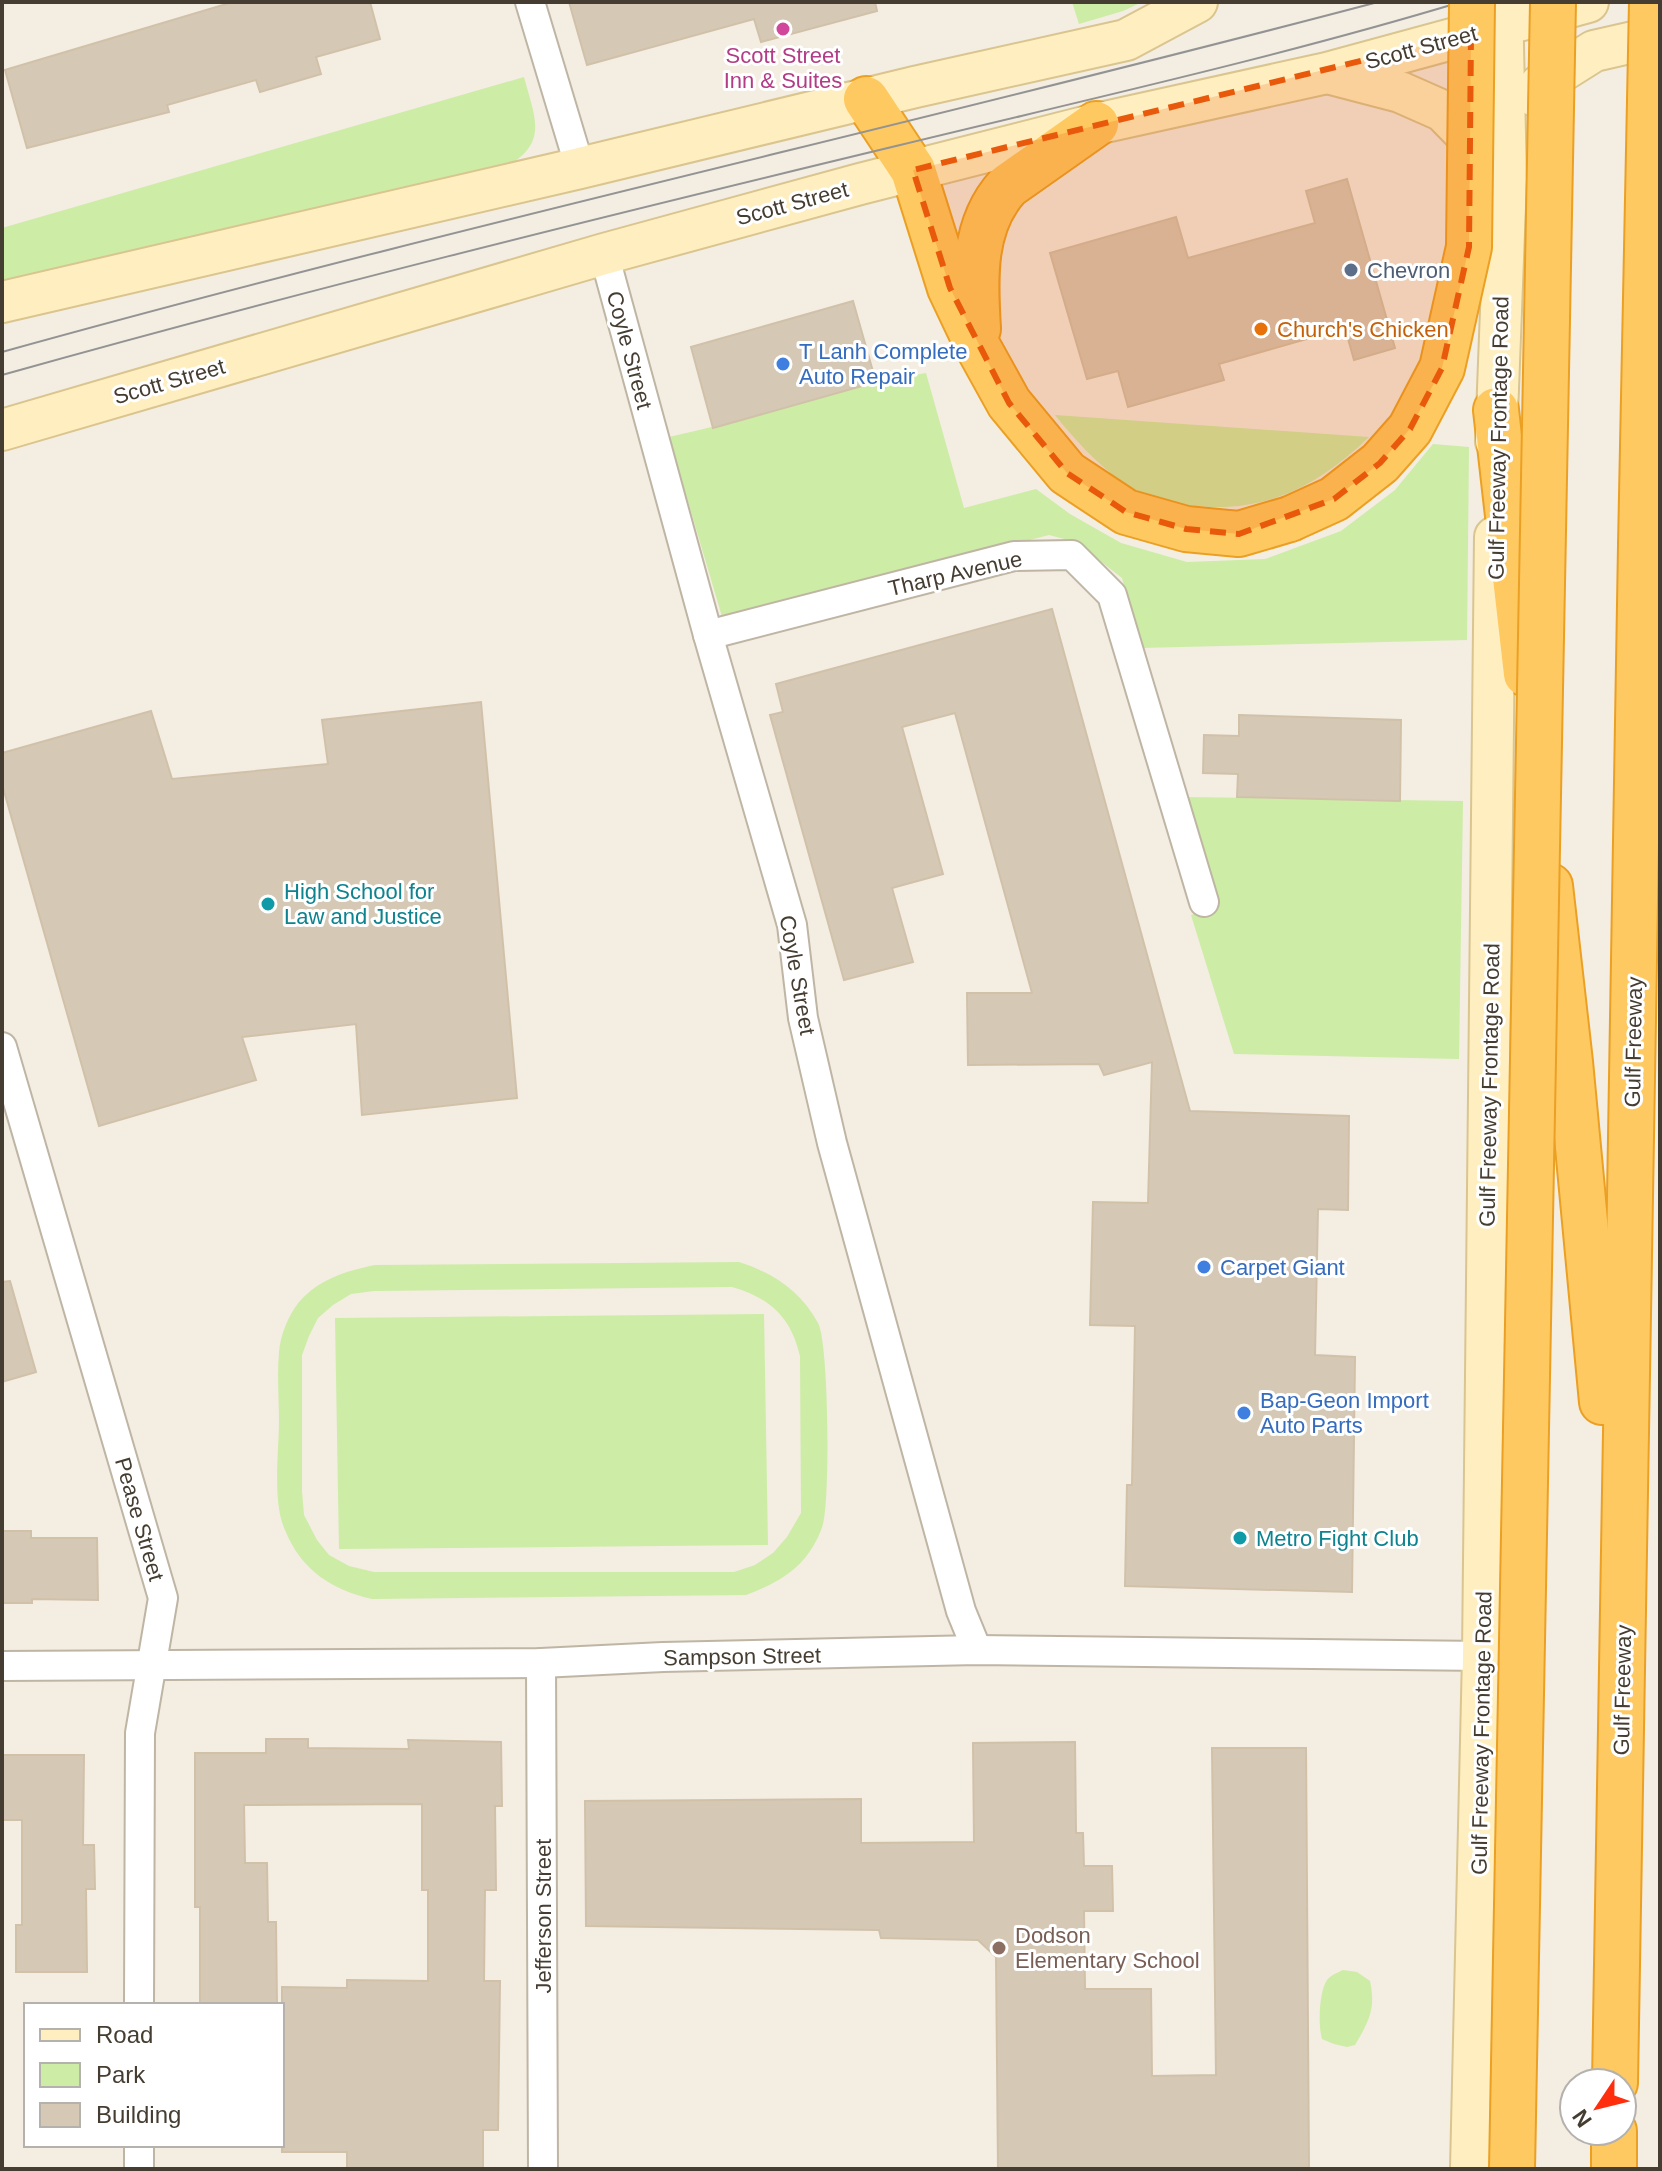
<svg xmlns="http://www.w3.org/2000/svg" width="1662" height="2171" font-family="Helvetica,sans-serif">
<rect width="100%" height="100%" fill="#f3ede2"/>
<g fill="#cdeca6" fill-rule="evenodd">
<polygon points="1072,2 1142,2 1123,11 1079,24"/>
<path d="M 524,77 C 536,122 549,144 501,170 L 2,280 L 2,228 Z"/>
<path d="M 926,373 L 964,508 L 1036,489 L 1070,514 L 1121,543 L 1187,562 L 1265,559 L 1341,531 L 1395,490 L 1433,444 L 1469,447 L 1467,640 L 1141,648 L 1122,578 L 1076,542 L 1049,535 L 723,620 L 669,437 C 755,419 838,388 926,373 Z"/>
<path d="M 1055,415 L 1369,437 C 1316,488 1262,515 1188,505 C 1165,502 1138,494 1119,480 C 1095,461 1074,439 1055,415 Z"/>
<polygon points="1183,797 1463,801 1459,1059 1234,1054 1191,915 1218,906"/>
<path d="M 739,1262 C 773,1273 800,1290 818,1323 C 829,1343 830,1499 823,1524 C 821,1532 815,1544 810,1551 C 795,1574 770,1586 746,1595 L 372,1599 C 332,1590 301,1570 285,1530 C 272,1501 279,1452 279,1421 C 279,1398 277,1375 279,1353 C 280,1336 288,1316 299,1302 C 319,1279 346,1271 375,1265 ZM 732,1287 C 770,1298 791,1317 800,1356 L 801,1513 L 787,1537 L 773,1553 L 755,1565 L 734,1572 L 374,1572 L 349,1566 L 329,1555 L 317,1540 L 304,1515 L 302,1491 L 302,1355 L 309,1336 L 318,1318 L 333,1305 L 351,1294 L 374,1291 Z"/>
<polygon points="764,1314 768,1545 339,1549 335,1318"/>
<path d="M 1343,1970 L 1357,1972 L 1370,1981 C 1376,2009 1369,2021 1355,2045 L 1347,2047 L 1334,2044 L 1322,2039 C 1318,2025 1319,1992 1327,1980 C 1331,1975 1337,1973 1343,1970 Z"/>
</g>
<g fill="#d5c9b6" stroke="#d1c1a9" stroke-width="2">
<polygon points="233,2 370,2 380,39 316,57 321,74 260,92 256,80 167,105 169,112 27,148 5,70"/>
<polygon points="569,2 875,2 877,11 761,42 754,19 587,65"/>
<polygon points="1347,179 1395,348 1354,360 1345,328 1219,364 1224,380 1128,407 1118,371 1087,379 1050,253 1176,217 1188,258 1315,223 1306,191"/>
<polygon points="853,301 876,382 713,428 691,347"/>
<polygon points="1052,609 1190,1111 1349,1116 1348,1210 1318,1209 1315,1355 1355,1357 1352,1592 1125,1586 1127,1485 1132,1485 1135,1326 1090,1325 1093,1202 1148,1203 1152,1062 1104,1075 1099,1064 968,1065 967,993 1032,993 955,713 902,727 943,874 892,888 913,962 844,980 770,715 783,712 776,684"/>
<polygon points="481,702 517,1098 362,1115 356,1024 242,1037 256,1080 99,1126 2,784 2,753 151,711 172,779 328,764 322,720"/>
<polygon points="1239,715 1401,720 1400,801 1237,797 1238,774 1203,773 1204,735 1239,736"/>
<polygon points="10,1281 36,1372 2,1382 2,1282"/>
<polygon points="2,1531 31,1531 31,1538 97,1538 98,1600 32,1599 32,1603 2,1603"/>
<polygon points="266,1739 308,1739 308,1748 409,1749 408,1740 501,1742 502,1806 495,1806 496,1890 485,1890 484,1981 500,1981 498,2130 483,2130 483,2169 347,2169 347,2152 282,2152 282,1987 347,1988 347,1980 428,1981 428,1890 422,1890 422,1804 244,1805 245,1863 267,1863 268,1922 276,1922 277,2005 200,2005 200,1907 195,1907 195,1753 266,1753"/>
<polygon points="1075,1742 1076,1833 1083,1833 1084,1866 1112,1866 1113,1911 1084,1911 1085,1989 1151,1989 1152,2076 1216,2075 1212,1748 1306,1748 1309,2169 998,2169 996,1957 978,1940 881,1938 879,1930 586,1926 585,1801 861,1799 861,1843 974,1842 973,1743"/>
<polygon points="2,1755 84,1755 83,1845 94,1845 95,1889 86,1889 87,1972 16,1972 16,1925 22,1925 22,1820 2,1820"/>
</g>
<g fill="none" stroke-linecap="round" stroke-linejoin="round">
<defs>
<g id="street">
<polyline points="530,2 580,168"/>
<polyline points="604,254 708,635 792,925 803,1018 832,1143 961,1611 977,1650"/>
<polyline points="708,635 1014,556 1072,555 1112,595 1204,902"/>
<polyline points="2,1047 163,1598 140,1733 139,2005"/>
<polyline points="541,1663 543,2169"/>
<polyline points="2,1666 541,1663 663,1657 977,1650 1483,1656"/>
<polyline points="139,2169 139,2145"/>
</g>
<g id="secondary">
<polyline points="1331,74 1400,92 1443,111 1486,155"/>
<polyline points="1535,96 1540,85 1594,51 1660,36"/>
<polyline points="2,302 580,168 915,87 1126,40 1197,2"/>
<polyline points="2,430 604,254 860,184 1096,124 1327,73 1588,2"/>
<polyline points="1496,441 1506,180 1502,2"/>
<polyline points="1471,2169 1483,1656 1495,537"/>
</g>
<g id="highway">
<polyline points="866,99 913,170 950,288 978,347 1009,403 1067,473 1126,512 1186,529 1239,534 1290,519"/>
<path d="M 978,329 C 975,279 972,225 1008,186 L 1096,124"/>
<polyline points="1496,410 1526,674"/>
<polyline points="1550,886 1570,1062 1602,1402"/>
<polyline points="1615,2083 1641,546"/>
<polyline points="1614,2169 1614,2131"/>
</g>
</defs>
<use href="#street" stroke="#bfb5a4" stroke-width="32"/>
<use href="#secondary" stroke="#dac58f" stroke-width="44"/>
<use href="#highway" stroke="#eba023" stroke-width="48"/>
<use href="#street" stroke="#fff" stroke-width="28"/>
<use href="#secondary" stroke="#ffefc0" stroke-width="40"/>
<use href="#highway" stroke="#ffc961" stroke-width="44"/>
<g stroke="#939393" stroke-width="2">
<path d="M 2,352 C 458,225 921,123 1378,2"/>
<path d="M 2,375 C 298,292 597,218 896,146 C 1085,100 1275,58 1461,2"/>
</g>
<defs>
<g id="highway-bridge">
<polyline points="1290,519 1334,499 1380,463 1410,429 1442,368 1469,247 1472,2"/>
<polyline points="1641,546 1652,2"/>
<polyline points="1512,2169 1553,2"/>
</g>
</defs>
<use href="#highway-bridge" stroke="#eba023" stroke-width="48" stroke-linecap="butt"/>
<use href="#highway-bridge" stroke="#ffc961" stroke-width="44"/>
</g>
<path fill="#e8590c" fill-opacity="0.2" stroke="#e8590c" stroke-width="6" stroke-dasharray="16 10" stroke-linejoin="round" d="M 1471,34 L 1469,247 L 1442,368 L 1410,429 L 1380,463 L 1334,499 L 1239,534 L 1186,529 L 1126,512 L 1067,473 L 1009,403 L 950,288 L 913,170 Z"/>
<circle fill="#d1479c" stroke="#fff" stroke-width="3" cx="783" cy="29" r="8"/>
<circle fill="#5c6f8a" stroke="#fff" stroke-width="3" cx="1351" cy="270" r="8"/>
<circle fill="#e8710a" stroke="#fff" stroke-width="3" cx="1261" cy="329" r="8"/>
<g fill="#3f7fe0" stroke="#fff" stroke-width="3">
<circle cx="783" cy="364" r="8"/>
<circle cx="1204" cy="1267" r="8"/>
<circle cx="1244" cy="1413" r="8"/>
</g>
<g fill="#0f9aa8" stroke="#fff" stroke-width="3">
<circle cx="268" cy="904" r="8"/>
<circle cx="1240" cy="1538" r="8"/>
</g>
<circle fill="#8d6e63" stroke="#fff" stroke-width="3" cx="999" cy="1948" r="8"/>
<g text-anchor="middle" stroke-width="6" stroke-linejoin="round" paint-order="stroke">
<g font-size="22" fill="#453d32" stroke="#fff">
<text transform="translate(1421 47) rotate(-15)" y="8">Scott Street</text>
<text transform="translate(792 203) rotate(-15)" y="8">Scott Street</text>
<text transform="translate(630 350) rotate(75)" y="8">Coyle Street</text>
<text transform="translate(169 381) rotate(-16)" y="8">Scott Street</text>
<text transform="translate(1498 438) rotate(-89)" y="8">Gulf Freeway Frontage Road</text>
<text transform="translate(955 573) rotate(-13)" y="8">Tharp Avenue</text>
<text transform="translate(798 975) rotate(80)" y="8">Coyle Street</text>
<text transform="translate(1633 1042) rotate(-89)" y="8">Gulf Freeway</text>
<text transform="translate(1489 1085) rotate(-89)" y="8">Gulf Freeway Frontage Road</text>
<text transform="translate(140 1519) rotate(74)" y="8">Pease Street</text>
<text transform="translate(742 1656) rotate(-1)" y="8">Sampson Street</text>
<text transform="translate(1622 1690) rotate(-89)" y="8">Gulf Freeway</text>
<text transform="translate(1481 1733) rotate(-89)" y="8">Gulf Freeway Frontage Road</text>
<text transform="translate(543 1916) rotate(-90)" y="8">Jefferson Street</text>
</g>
<g font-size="22" fill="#b23c85" stroke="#fff">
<text x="783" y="63">Scott Street<tspan x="783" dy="25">Inn &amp; Suites</tspan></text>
</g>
<g font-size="22" fill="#4e5e75" stroke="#fff" text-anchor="start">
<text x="1367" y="278">Chevron</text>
</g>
<g font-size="22" fill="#c56008" stroke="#fff" text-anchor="start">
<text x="1277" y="337">Church's Chicken</text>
</g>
<g font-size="22" fill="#366cbe" stroke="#fff" text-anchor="start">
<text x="799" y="359">T Lanh Complete<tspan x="799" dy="25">Auto Repair</tspan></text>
<text x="1220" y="1275">Carpet Giant</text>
<text x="1260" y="1408">Bap-Geon Import<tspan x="1260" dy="25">Auto Parts</tspan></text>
</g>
<g font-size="22" fill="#0d838f" stroke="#fff" text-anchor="start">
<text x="284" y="899">High School for<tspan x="284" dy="25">Law and Justice</tspan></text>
<text x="1256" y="1546">Metro Fight Club</text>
</g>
<g font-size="22" fill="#785e54" stroke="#fff" text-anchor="start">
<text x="1015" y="1943">Dodson<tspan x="1015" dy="25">Elementary School</tspan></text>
</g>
</g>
<rect width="1662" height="2171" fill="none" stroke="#453d32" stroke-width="8"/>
<rect x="24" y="2003" width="260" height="144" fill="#ffffff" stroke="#b5b1ad" stroke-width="2"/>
<rect x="40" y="2029" width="40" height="12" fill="#ffefc0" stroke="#b5b1ad" stroke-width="2"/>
<text x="96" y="2043" font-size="24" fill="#453d32">Road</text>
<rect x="40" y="2063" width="40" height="24" fill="#cdeca6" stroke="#b5b1ad" stroke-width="2"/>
<text x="96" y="2083" font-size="24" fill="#453d32">Park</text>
<rect x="40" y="2103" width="40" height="24" fill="#d5c9b6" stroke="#b5b1ad" stroke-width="2"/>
<text x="96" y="2123" font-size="24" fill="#453d32">Building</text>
<g transform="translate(1598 2107) rotate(235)"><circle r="38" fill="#ffffff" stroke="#b5b1ad" stroke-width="2"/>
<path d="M0-6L14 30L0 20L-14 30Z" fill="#ff2f0d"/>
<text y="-12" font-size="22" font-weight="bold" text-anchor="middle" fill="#453d32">N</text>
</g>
</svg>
